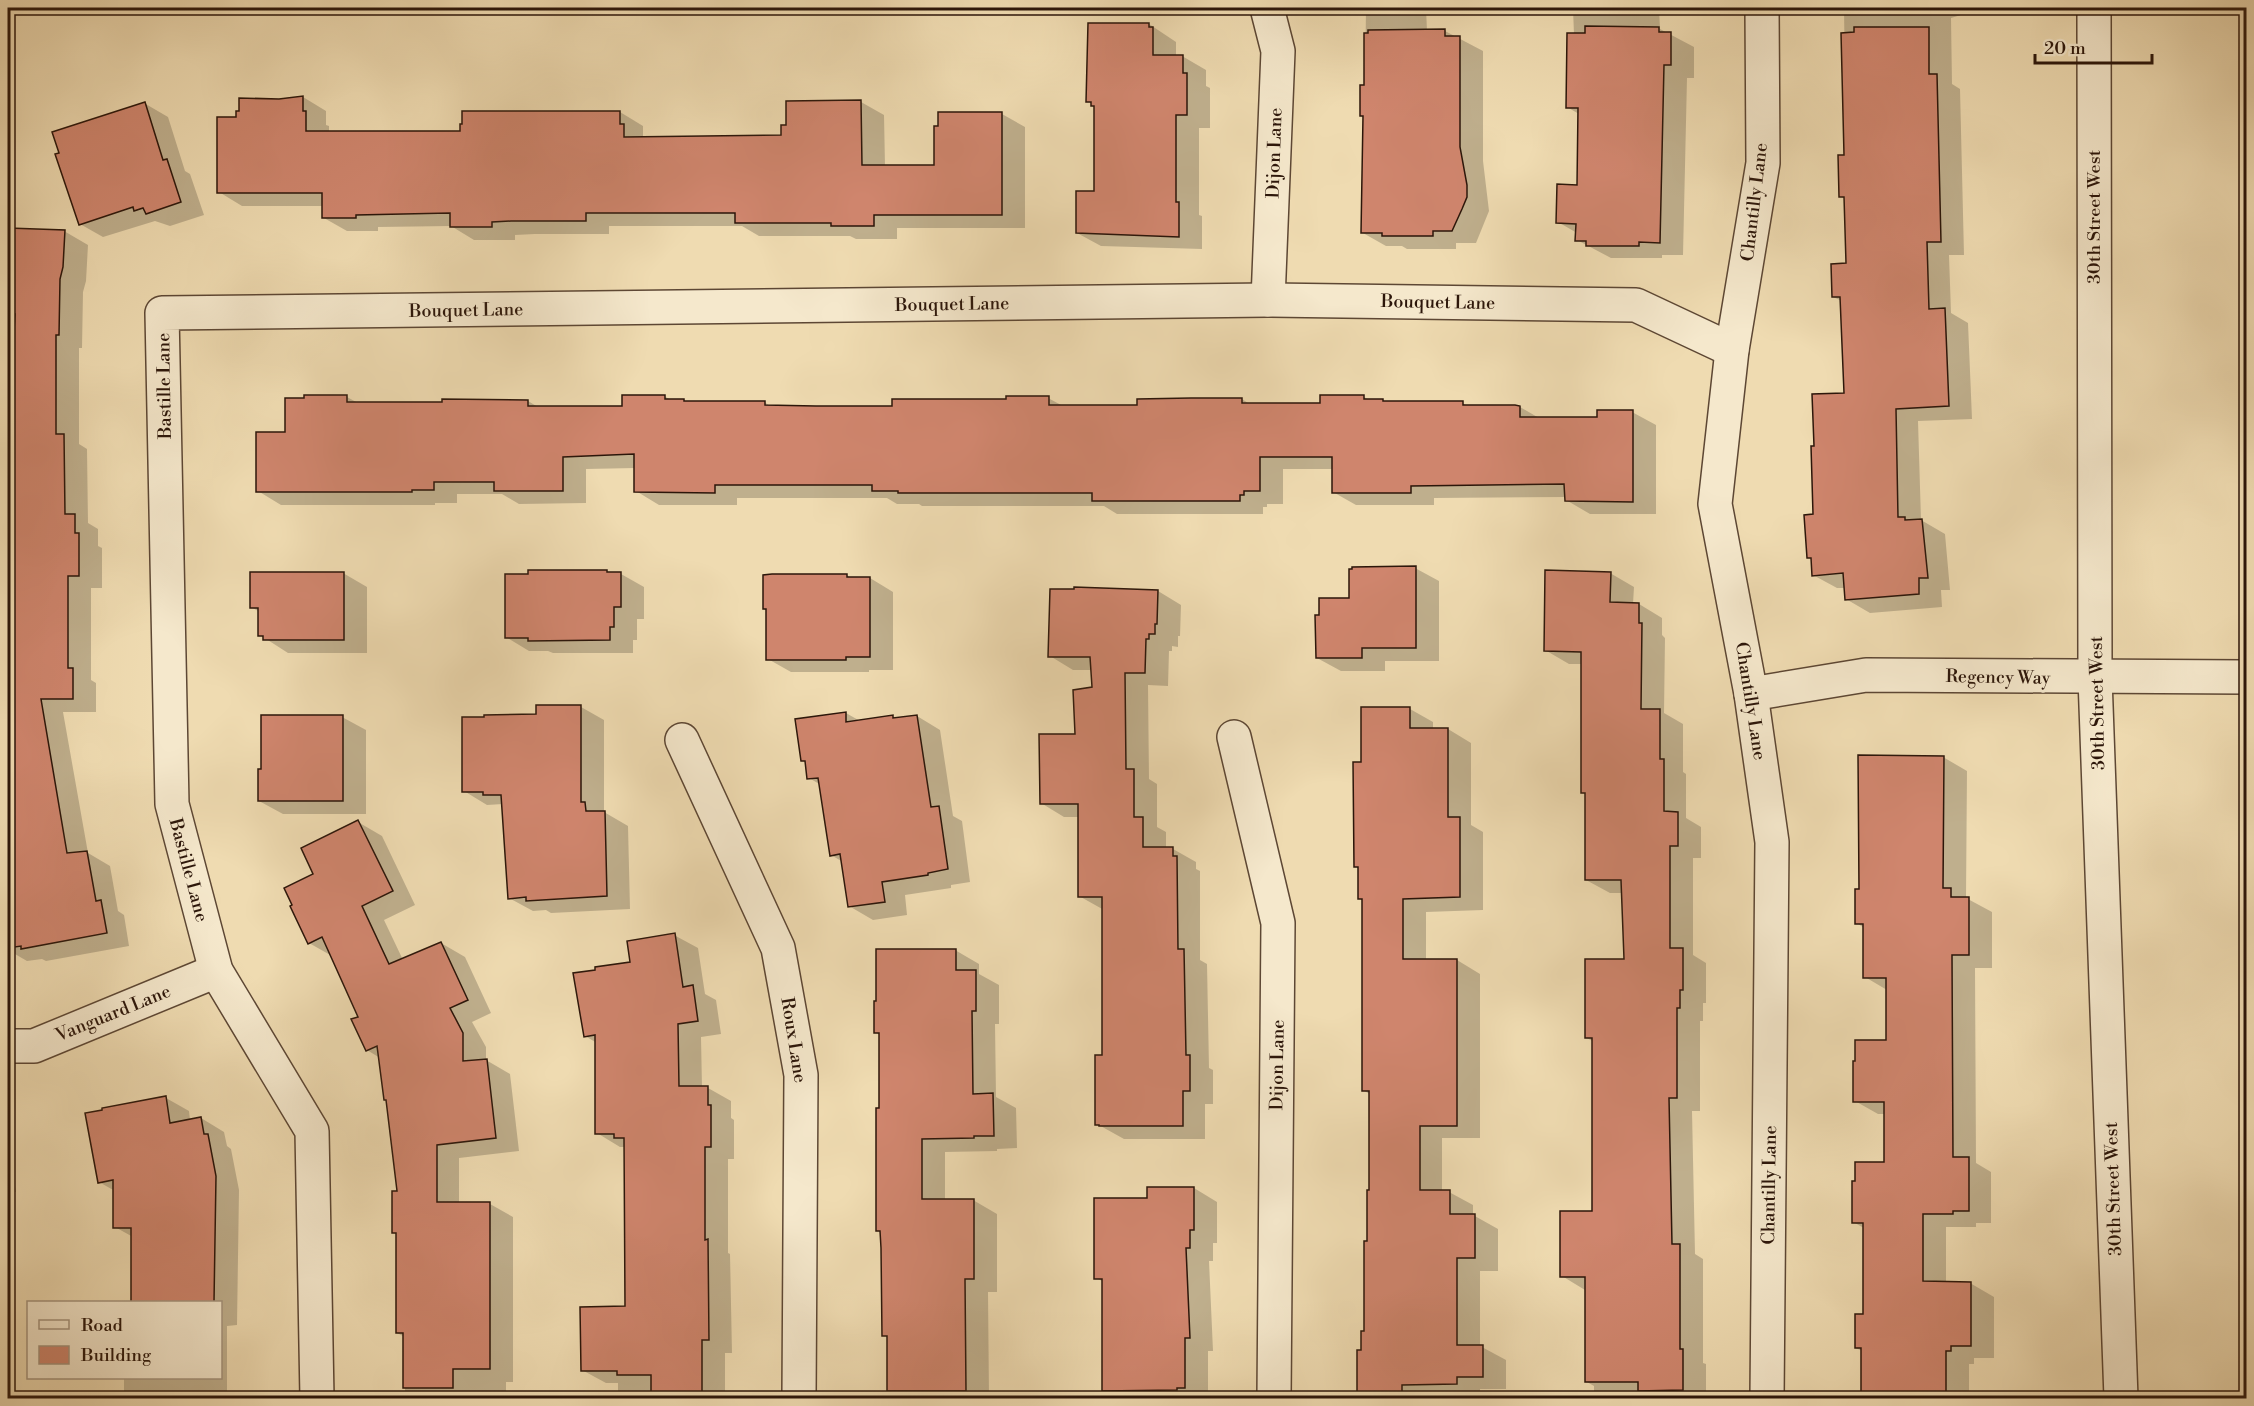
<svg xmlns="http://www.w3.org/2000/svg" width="2254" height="1406" font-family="'Libre Bodoni',serif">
<rect width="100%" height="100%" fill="#efdbb1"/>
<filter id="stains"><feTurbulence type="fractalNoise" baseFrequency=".00333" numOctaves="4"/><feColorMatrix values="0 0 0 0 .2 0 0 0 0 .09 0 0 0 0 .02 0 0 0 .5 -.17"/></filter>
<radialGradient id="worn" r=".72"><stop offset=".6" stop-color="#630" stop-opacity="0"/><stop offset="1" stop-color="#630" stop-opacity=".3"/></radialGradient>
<g fill="#0003">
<polygon points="1366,8 1426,8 1427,31 1445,31 1483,51 1483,161 1489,211 1476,243 1456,243 1456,249 1407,249 1402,246 1386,246 1363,233"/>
<polygon points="1573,8 1659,8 1660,29 1694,47 1694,78 1687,78 1683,255 1662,255 1662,258 1611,258 1577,240 1577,233 1558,222 1578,186 1579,114 1567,107 1574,35"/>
<polygon points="1844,8 1961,8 1961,15 1951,18 1952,84 1960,89 1964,255 1949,255 1951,313 1968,323 1972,419 1918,421 1921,520 1945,534 1950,590 1941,590 1942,607 1870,613 1846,599 1845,588 1837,588 1813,575 1812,559 1809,557 1815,515 1815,447 1845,394 1842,301 1833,297 1848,264 1846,199 1840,196 1846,156"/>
<polygon points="1149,24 1176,42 1176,56 1182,56 1206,70 1206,86 1210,88 1210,128 1199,128 1199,215 1202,216 1202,249 1101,246 1077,233 1095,193 1095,106 1088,101"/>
<polygon points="303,97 326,111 326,125 329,126 329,133 461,133 620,112 643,126 643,137 645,138 783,137 861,102 884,115 885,166 935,166 1002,114 1025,127 1025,228 897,228 897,239 856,239 850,236 759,236 742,226 609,226 609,234 535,234 515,235 515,240 474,240 451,226 378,227 378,231 347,231 324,218 324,206 242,206 219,192 237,118 279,101"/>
<polygon points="144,103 168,117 185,171 190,174 204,215 170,226 155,221 103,237 80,224 61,153"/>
<polygon points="2245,208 2246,208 2246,320 2243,318"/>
<polygon points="8,229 64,231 88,245 86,281 83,292 82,348 79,348 79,444 87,449 88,523 98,529 98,546 102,548 102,588 91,588 91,680 96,683 96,712 63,712 88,853 110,866 118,911 124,915 129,946 46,961 42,959 27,961 8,950 8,381 13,380 16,326 8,325"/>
<polygon points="664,396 671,400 687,402 764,402 772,407 894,408 1048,398 1063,406 1139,406 1242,399 1251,405 1322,405 1322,397 1364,397 1371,401 1386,403 1462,403 1468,406 1520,407 1539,418 1598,418 1632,412 1656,425 1656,514 1590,514 1566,500 1566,497 1434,498 1434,505 1356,505 1333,492 1333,469 1283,469 1283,504 1267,504 1267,507 1263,507 1263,514 1117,514 1104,506 922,506 919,504 897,504 887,498 737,498 737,505 659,505 636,491 636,468 586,469 586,503 519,504 502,494 457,494 457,503 435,503 435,505 281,505 258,491 287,433 347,397 358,403 528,401 538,407 624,407"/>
<polygon points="1415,568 1439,581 1439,661 1385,661 1385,671 1341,671 1317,658 1321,617 1350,599"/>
<polygon points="607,572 621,574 644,587 644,619 637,619 637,640 633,640 633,653 553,653 548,651 529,651 506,637"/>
<polygon points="343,573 367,587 367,653 288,653 260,635 260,612 251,607"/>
<polygon points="1610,573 1634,587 1633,604 1639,604 1662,618 1662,635 1665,638 1664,713 1683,724 1683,772 1686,774 1686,818 1701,827 1701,858 1693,858 1693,955 1706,963 1706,1003 1703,1003 1703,1021 1700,1021 1700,1111 1692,1111 1695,1254 1703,1259 1703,1363 1706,1364 1706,1398 1594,1398 1594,1386 1587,1382 1585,1290 1562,1276 1594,1213 1594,1042 1587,1038 1625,961 1623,893 1610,893 1586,880 1586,794 1582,792 1582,664 1569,664 1545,650"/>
<polygon points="846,575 852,578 870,578 893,592 893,670 869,670 869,672 791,672 768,659 768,611 764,609"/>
<polygon points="1158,591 1181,605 1180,636 1178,636 1178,647 1172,646 1172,651 1169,651 1168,686 1148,685 1149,779 1157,784 1157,827 1166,832 1166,849 1173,849 1196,862 1196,869 1200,871 1200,960 1207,964 1209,1068 1213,1070 1213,1104 1205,1104 1205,1139 1124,1139 1097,1124 1104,1057 1104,910 1079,896 1079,817 1064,817 1041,803 1077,735 1094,689 1093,670 1073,670 1050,656"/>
<polygon points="581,707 604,720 604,812 628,826 630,909 551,913 546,910 533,911 509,898 503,804 487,805 464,791 538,715"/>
<polygon points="1410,709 1433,722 1433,729 1448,729 1471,743 1471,825 1483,832 1483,910 1426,912 1426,960 1457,960 1480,974 1480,1138 1442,1138 1442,1192 1449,1192 1473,1205 1473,1215 1498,1229 1498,1271 1480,1271 1480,1346 1506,1360 1506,1389 1480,1389 1480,1398 1370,1398 1359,1392 1365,1333 1371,1192 1371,1095 1363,1090 1363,901 1360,898 1360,869 1355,866 1362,764"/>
<polygon points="846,713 860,721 917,716 940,730 953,816 962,821 970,882 951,885 951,888 905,895 907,915 873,920 849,906 843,862 831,855 821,785 809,778 806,762 803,760"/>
<polygon points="342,717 366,730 366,814 283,814 259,801"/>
<polygon points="1943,757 1967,771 1966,898 1992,912 1992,968 1975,968 1976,1163 1991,1172 1991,1223 1976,1223 1976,1227 1946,1227 1946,1283 1970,1283 1994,1297 1994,1358 1974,1358 1974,1364 1969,1364 1969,1398 1863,1398 1862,1351 1856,1348 1864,1315 1864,1228 1853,1222 1886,1163 1886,1114 1878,1114 1855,1101 1887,1042 1887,990 1865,977 1864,928 1857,923 1861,890"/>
<polygon points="358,822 382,836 415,905 384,920 403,960 441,943 465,957 491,1013 472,1022 486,1047 486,1060 510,1074 519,1151 459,1158 459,1204 490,1204 513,1217 513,1382 506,1382 506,1398 405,1398 405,1337 397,1333 397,1234 394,1232 399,1193 388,1101 385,1099 380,1058 367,1050 360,1017 332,956 309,943"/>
<polygon points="674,935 698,948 705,994 716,1000 721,1034 701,1037 702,1088 708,1088 731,1101 731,1118 734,1120 734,1159 728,1159 728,1253 730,1254 732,1353 725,1353 725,1398 618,1398 618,1383 606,1383 582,1370 627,1308 626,1147 620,1147 597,1133 597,1043 585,1036 632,963"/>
<polygon points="955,950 979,964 979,974 999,985 999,1024 995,1024 996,1097 1016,1108 1017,1148 997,1149 997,1151 945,1152 945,1200 973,1200 997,1214 997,1292 988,1292 989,1398 889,1398 889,1338 884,1335 881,1232 877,1230 880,1035 875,1032"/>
<polygon points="166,1098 189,1111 190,1120 201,1118 224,1132 227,1146 231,1149 239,1190 237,1325 227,1326 227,1398 124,1398 124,1378 220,1378 220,1302 133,1302 133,1237 115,1227 115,1191 99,1182"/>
<polygon points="8,1138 16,1192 8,1193"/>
<polygon points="1149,1188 1194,1188 1217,1202 1217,1243 1213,1243 1213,1261 1209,1261 1213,1351 1208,1351 1208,1398 1104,1398 1104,1282 1096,1278 1149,1199"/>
</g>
<g fill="#cf856d" stroke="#2c160a" stroke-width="1.5">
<polygon points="1088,23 1149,23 1149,27 1153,27 1153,55 1183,55 1183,73 1187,73 1187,115 1176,115 1176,202 1179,202 1179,237 1076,233 1076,191 1094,191 1094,106 1091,106 1091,102 1086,102"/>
<polygon points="1585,26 1659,27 1659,32 1671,32 1671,65 1664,65 1660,243 1639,242 1639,246 1586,246 1586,241 1575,241 1576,224 1556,223 1557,184 1577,185 1578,108 1566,108 1567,33 1585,33"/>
<polygon points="1854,27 1929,27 1929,74 1937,74 1941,242 1927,242 1929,309 1945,308 1949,406 1896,409 1898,517 1905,517 1905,520 1922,519 1928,578 1919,578 1919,594 1845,600 1843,573 1812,576 1811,558 1807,558 1804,515 1813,514 1811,446 1814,446 1812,394 1844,393 1840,297 1832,297 1831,264 1846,263 1844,197 1839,197 1838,155 1844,155 1841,33 1854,32"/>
<polygon points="1445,29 1445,36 1460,36 1460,147 1467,185 1467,197 1462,209 1452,231 1433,231 1433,236 1382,236 1382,233 1361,233 1363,116 1360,116 1360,85 1364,85 1364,33 1368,33 1368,30"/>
<polygon points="303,96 303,111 306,111 306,131 460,131 460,124 462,124 462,111 620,111 620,124 624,124 624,137 781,135 781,125 786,125 786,101 861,100 862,165 934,165 934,126 938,126 938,112 1002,112 1002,215 874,215 874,226 831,226 831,223 735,223 735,213 586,213 586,221 511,221 492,222 492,227 450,227 450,213 356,215 356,218 322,218 322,193 217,193 217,117 236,117 236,111 239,111 239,98 279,99"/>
<polygon points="145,102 163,160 167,159 181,202 146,214 143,208 134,211 133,207 79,225 55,154 59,153 52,132"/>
<polygon points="8,228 65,230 63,267 60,279 59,335 56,335 56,434 64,434 65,514 75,514 75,533 79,533 79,576 68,576 68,668 73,668 73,699 41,699 67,853 87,851 96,901 101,900 107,933 21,949 21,946 8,948 8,379 11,379 15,314 8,314"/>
<polygon points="304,395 347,395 347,402 442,402 442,399 528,400 528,406 622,406 622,395 665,395 665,399 684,399 684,401 765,401 765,405 816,406 892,406 892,399 1006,399 1006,396 1049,396 1049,405 1137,405 1137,399 1191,398 1242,398 1242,403 1320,403 1320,395 1364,395 1364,399 1383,399 1383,401 1463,401 1463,405 1515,405 1520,406 1520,417 1597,417 1597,410 1633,410 1633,502 1565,501 1564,484 1411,486 1411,493 1332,493 1332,457 1260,457 1260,491 1244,491 1244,495 1240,495 1240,501 1092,501 1092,493 898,493 898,491 872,491 872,485 715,485 715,493 634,492 634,454 563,457 563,491 494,491 494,482 434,482 434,490 412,490 412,492 256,492 256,432 285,432 285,398 304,398"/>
<polygon points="1416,566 1416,648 1362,648 1362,658 1316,658 1315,615 1319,615 1319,598 1349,598 1349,569 1352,569 1352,567"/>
<polygon points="528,570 607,570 607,572 621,572 621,607 614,607 614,627 610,627 610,640 528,641 528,638 505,638 505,574 528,574"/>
<polygon points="1545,570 1611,572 1610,602 1639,603 1639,623 1642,623 1641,709 1660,709 1660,759 1664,759 1664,811 1678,812 1678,846 1670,846 1670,948 1683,948 1683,990 1680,990 1680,1008 1677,1008 1677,1098 1669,1098 1672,1244 1680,1244 1680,1349 1683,1349 1683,1390 1638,1391 1638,1382 1585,1382 1585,1277 1560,1277 1560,1211 1592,1211 1592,1038 1585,1038 1585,959 1624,959 1621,880 1585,880 1585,793 1581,793 1581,652 1544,651"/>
<polygon points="250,572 344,572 344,640 263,640 263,636 258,636 258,608 250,608"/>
<polygon points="772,574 847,574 847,577 870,577 870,657 846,657 846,660 766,660 766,609 763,609 763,575"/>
<polygon points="1074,587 1158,590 1157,624 1155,624 1155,634 1149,634 1149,639 1146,639 1145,673 1125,673 1126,769 1134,769 1134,817 1143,817 1143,847 1173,847 1173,856 1177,856 1178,949 1184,949 1186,1055 1190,1055 1190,1091 1183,1091 1183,1126 1099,1126 1099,1125 1095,1125 1095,1055 1102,1055 1102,897 1078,897 1078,804 1040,804 1039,734 1075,734 1073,690 1092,687 1090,657 1048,657 1050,589 1074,589"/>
<polygon points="536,705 581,705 581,802 585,802 586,811 605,811 607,896 526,901 526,897 508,899 501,795 483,795 483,792 462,792 462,717 484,717 484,715 536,714"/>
<polygon points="1361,707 1410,707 1410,728 1448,728 1448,817 1460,817 1460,897 1403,899 1403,959 1457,959 1457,1126 1420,1126 1420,1190 1450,1190 1450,1214 1475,1214 1475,1258 1457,1258 1457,1345 1483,1345 1483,1377 1457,1377 1457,1384 1402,1385 1402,1393 1357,1393 1357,1350 1361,1350 1361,1331 1364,1331 1364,1241 1367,1241 1367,1190 1369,1190 1369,1091 1362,1091 1362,899 1358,899 1358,867 1354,867 1353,762 1361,762"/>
<polygon points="846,712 846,722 893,715 893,718 917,715 931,807 939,806 948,869 928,873 928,875 882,882 885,902 848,907 840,854 830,856 818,778 807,779 805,761 801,761 795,719"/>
<polygon points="261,715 343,715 343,801 258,801 258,769 261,769"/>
<polygon points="1858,755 1944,756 1943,888 1951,888 1951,897 1969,897 1969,955 1952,955 1953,1157 1969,1157 1969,1211 1953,1211 1953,1214 1923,1214 1923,1281 1971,1282 1971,1346 1951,1346 1951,1351 1946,1351 1946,1398 1861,1398 1861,1348 1855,1348 1855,1314 1863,1314 1863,1223 1852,1223 1852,1181 1855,1181 1855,1162 1884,1162 1884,1102 1853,1102 1853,1061 1855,1061 1855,1040 1886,1040 1886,978 1863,978 1863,924 1855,924 1855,889 1859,889"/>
<polygon points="358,820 393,891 362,906 389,964 441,942 468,1000 450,1008 463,1033 463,1061 487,1059 496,1138 437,1145 437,1202 490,1202 490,1369 453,1369 453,1388 403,1388 403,1333 396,1333 396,1233 392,1233 392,1191 397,1191 386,1100 384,1100 377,1046 366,1051 351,1019 358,1017 322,937 308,944 290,906 292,905 284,888 313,874 301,848"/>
<polygon points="675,933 683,987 693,985 698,1021 678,1024 679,1086 708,1086 708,1105 711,1105 711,1147 705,1147 705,1240 708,1239 709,1340 702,1340 702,1395 651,1395 651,1375 617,1375 617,1371 581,1371 580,1307 625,1306 624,1138 614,1138 614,1134 595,1134 595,1035 584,1037 573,973 595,970 595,967 630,962 627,941"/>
<polygon points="876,949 956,949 956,970 976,970 976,1011 972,1011 973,1094 993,1093 994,1136 974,1136 974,1138 922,1139 922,1199 974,1199 974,1279 965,1279 966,1391 887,1391 887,1336 882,1336 881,1248 880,1231 876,1231 876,1108 879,1108 879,1033 874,1033 874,1001 876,1001"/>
<polygon points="166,1096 170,1123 201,1117 204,1134 208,1134 216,1176 214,1302 131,1302 131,1228 113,1228 113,1180 98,1183 85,1113 102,1110 102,1108"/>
<polygon points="1147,1187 1194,1187 1194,1230 1190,1230 1190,1248 1186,1248 1190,1338 1185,1338 1185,1388 1177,1388 1177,1390 1102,1391 1102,1279 1094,1279 1094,1198 1147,1198"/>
</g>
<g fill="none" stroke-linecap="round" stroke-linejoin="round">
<defs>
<g id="minor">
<polyline points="1267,8 1278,51 1268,300"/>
<polyline points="1762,8 1763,163 1732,350 1715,504 1751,694 1772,842 1767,1398"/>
<polyline points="2094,8 2095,678 2121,1398"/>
<polyline points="1751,694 1866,675 2246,677"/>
<polyline points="1234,737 1278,923 1274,1398"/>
<polyline points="682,740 778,948 801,1075 799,1398"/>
<polyline points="8,1046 34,1046 216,971"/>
<polyline points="317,1398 312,1131 216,971 172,804 162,313 1268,300 1636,305 1732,350"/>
</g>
</defs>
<use href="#minor" stroke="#5d4734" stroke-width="36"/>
<use href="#minor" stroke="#f5e8cc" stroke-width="33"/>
</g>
<g text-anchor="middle" stroke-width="6" stroke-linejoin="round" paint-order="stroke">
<g font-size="18" fill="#2c160a" stroke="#f5e8cc">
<text transform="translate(1274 153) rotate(-88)" y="6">Dijon Lane</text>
<text transform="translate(1754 202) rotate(-83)" y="6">Chantilly Lane</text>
<text transform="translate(2094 217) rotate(-90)" y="6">30th Street West</text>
<text transform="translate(1438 302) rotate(1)" y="6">Bouquet Lane</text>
<text transform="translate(952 304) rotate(-1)" y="6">Bouquet Lane</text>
<text transform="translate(466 310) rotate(-1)" y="6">Bouquet Lane</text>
<text transform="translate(164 386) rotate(-91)" y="6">Bastille Lane</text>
<text transform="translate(1998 677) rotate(1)" y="6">Regency Way</text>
<text transform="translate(1751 701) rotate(81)" y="6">Chantilly Lane</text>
<text transform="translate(2097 703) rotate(-91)" y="6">30th Street West</text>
<text transform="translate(189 870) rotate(75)" y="6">Bastille Lane</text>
<text transform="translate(113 1013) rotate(-22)" y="6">Vanguard Lane</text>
<text transform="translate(794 1040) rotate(81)" y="6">Roux Lane</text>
<text transform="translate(1277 1065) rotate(-89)" y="6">Dijon Lane</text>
<text transform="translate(1769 1185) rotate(-89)" y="6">Chantilly Lane</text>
<text transform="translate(2113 1189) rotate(-92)" y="6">30th Street West</text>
</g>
</g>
<rect width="2254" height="1406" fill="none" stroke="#efdbb1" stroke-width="30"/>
<rect x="9" y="9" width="2236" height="1388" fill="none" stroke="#2c160a" stroke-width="3"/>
<rect x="15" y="15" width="2224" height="1376" fill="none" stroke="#2c160a" stroke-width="1.5"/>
<rect x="27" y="1301" width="195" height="78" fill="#f5e8cc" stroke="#a5947e" stroke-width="1.5"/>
<rect x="39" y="1320" width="30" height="9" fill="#f5e8cc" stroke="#a5947e" stroke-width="1.5"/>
<text x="81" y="1331" font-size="18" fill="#2c160a">Road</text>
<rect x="39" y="1346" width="30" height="18" fill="#cf856d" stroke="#a5947e" stroke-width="1.5"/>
<text x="81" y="1361" font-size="18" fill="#2c160a">Building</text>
<path d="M2035 54v9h117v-9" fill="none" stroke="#2c160a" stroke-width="3"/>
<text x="2044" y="54" font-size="18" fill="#2c160a" stroke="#f5e8cc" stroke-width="4.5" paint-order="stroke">20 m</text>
<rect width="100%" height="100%" filter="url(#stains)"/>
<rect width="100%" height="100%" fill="url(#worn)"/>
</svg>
